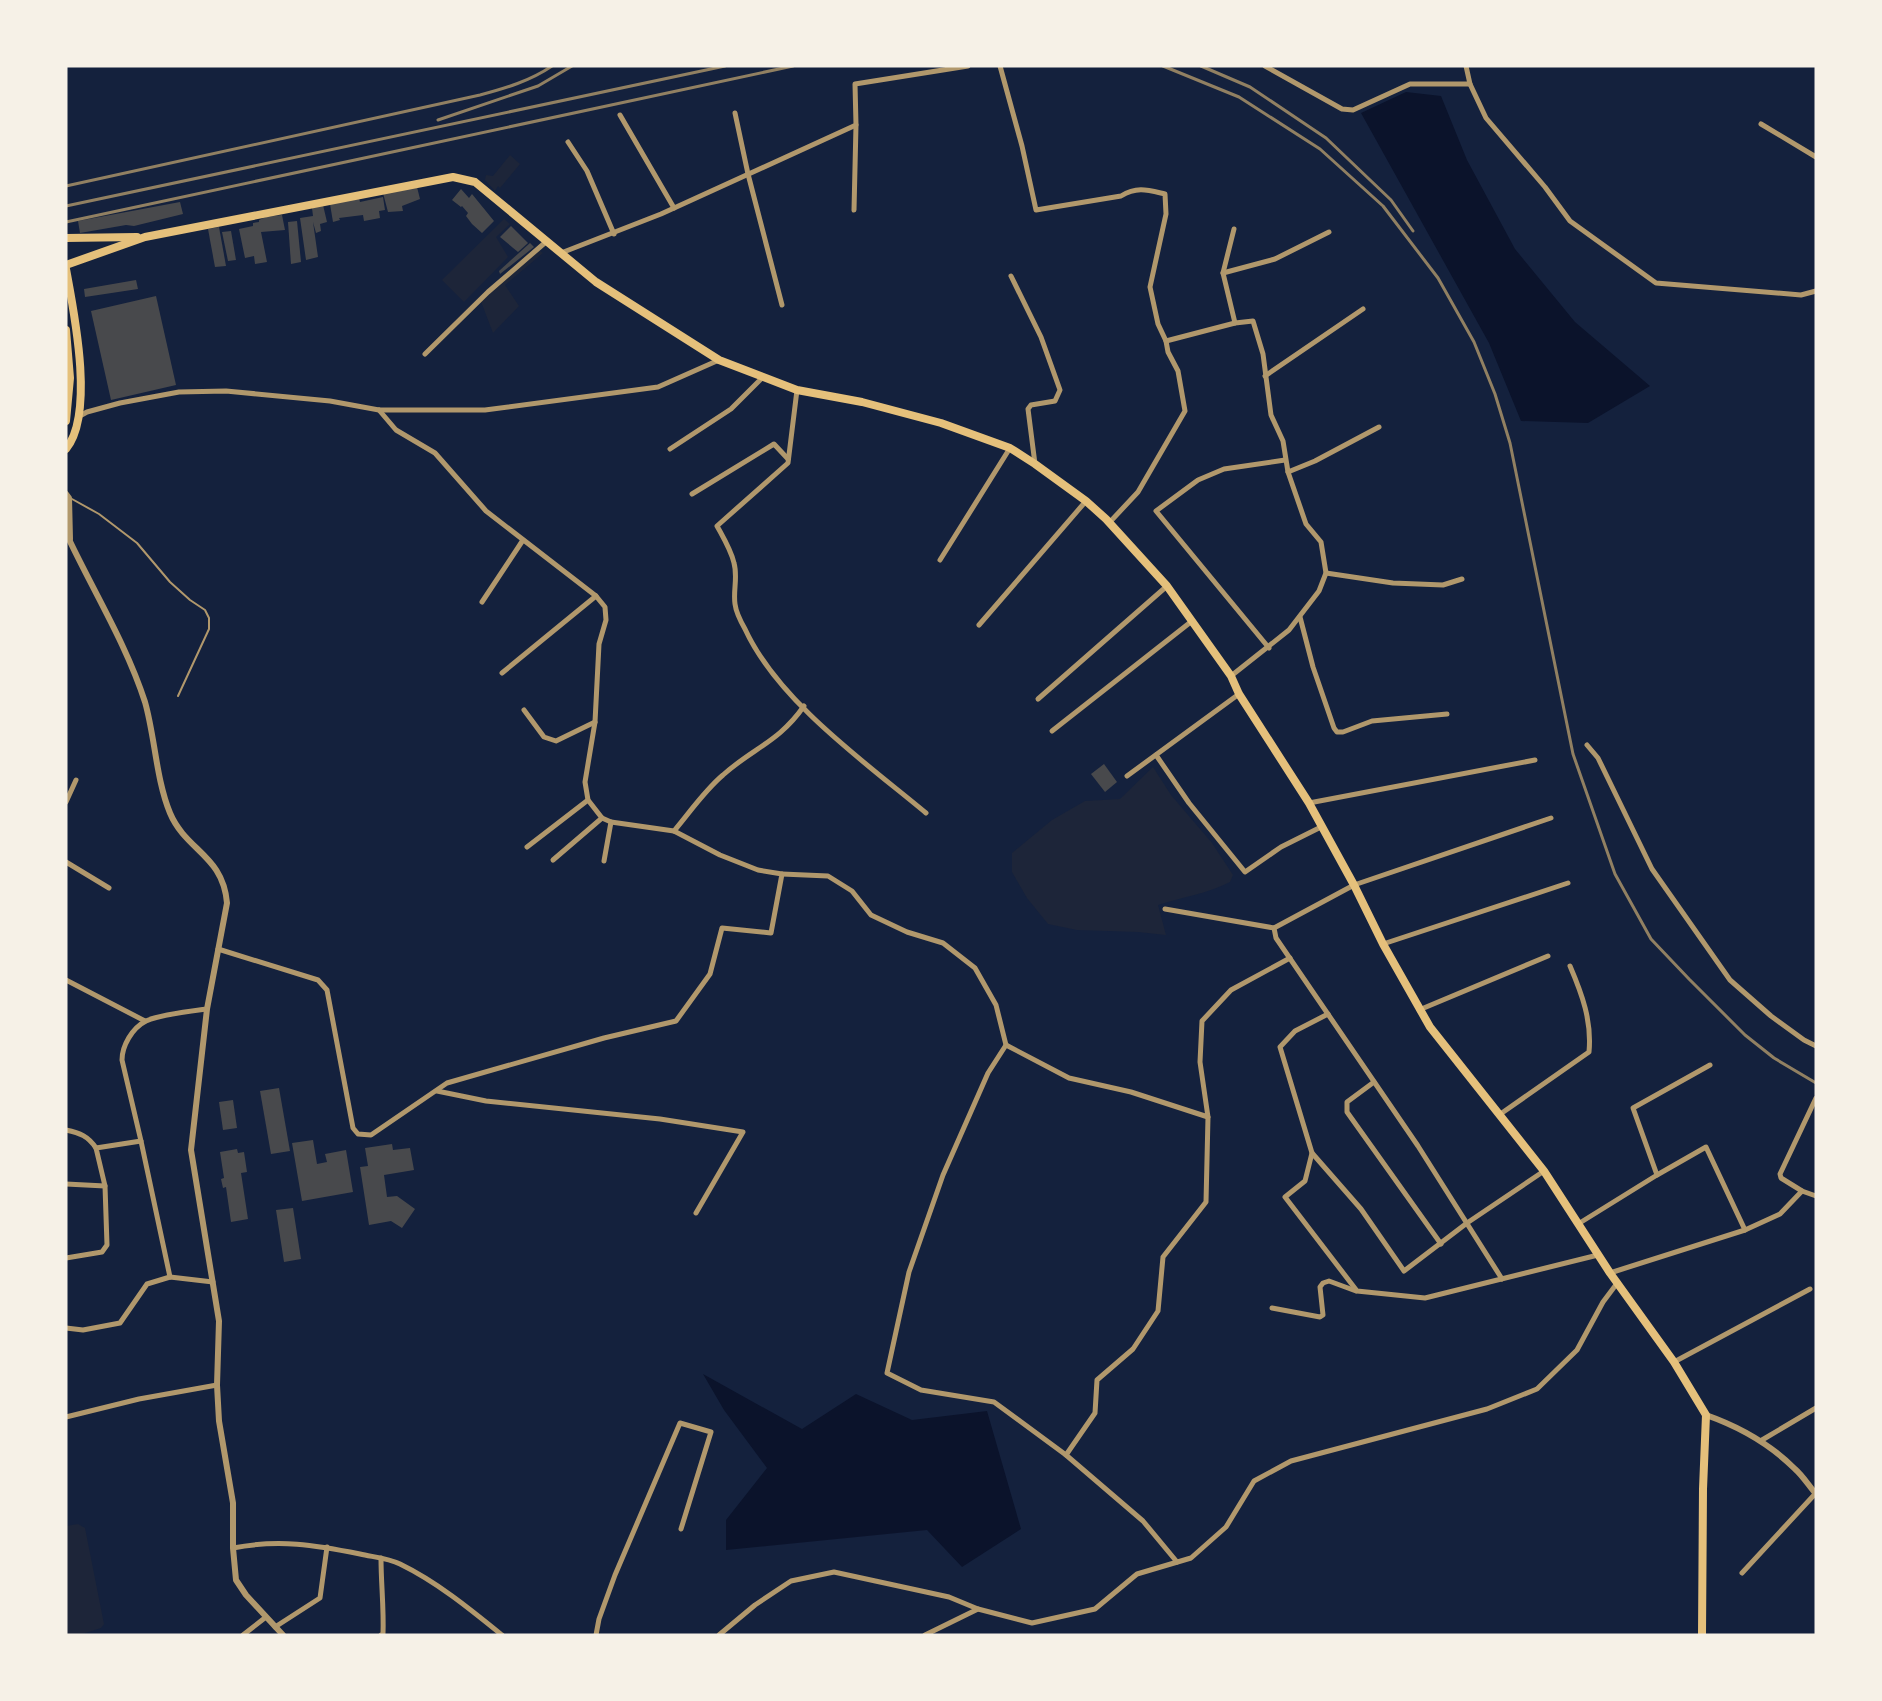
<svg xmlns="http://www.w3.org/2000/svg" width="1882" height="1701" font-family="Lato,sans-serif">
<rect width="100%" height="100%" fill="#14213d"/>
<g fill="#1d2539">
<polygon points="510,155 520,164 500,188 498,186 495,191 485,180 486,175 493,176"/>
<polygon points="504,219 510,224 496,237 508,257 464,302 442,280"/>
<polygon points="539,250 543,253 505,285 519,306 493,333 480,299"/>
<path d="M 1153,767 L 1171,795 L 1212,843 L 1233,875 L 1230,882 C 1207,894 1182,897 1158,905 L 1166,935 L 1138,932 L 1077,930 L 1048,924 L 1027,898 L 1012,872 L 1012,853 L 1052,820 L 1085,801 L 1120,799 Z"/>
<polygon points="78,1524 85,1528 104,1624 101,1628 79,1635 66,1635 66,1526"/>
</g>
<g fill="#0b132b">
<polygon points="1406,92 1441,96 1467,160 1515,249 1575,322 1650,386 1588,423 1521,421 1489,343 1361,113"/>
<polygon points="703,1374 802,1429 856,1394 912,1420 987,1411 1021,1529 962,1567 927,1530 726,1550 726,1520 767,1468 724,1410"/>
</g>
<g fill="#48494c">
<polygon points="417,187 420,199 402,206 403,211 388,212 383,193"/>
<polygon points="461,189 469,198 472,194 494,221 482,233 472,224 466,216 468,213 462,206 461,207 452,200"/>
<polygon points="383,197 385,210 379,211 380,218 364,221 363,215 339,218 340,220 333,222 330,204 359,198 360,202"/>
<polygon points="180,202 183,214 134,226 126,225 80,233 78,221"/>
<polygon points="323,205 327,222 320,224 321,231 316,233 313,222 318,257 306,260 300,218 313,216 312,208"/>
<polygon points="282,215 285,230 261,232 267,262 255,264 254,256 245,258 239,229 253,226 253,223 259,222 259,220 266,217"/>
<polygon points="297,221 301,262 291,264 288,222"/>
<polygon points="511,226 528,243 518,252 500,237"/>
<polygon points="219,227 226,266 215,267 208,229"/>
<polygon points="231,231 236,260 228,261 222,232"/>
<polygon points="530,243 534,247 500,274 499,271"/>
<polygon points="136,280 138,289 85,297 84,289"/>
<polygon points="156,296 176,385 111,400 91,311"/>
<polygon points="1104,764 1117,782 1105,792 1091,774"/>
<polygon points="279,1088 290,1151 271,1154 260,1091"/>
<polygon points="233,1100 237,1128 223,1130 219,1102"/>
<polygon points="313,1140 317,1164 327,1162 325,1154 346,1150 353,1192 302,1201 292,1143"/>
<polygon points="392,1144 393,1150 410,1148 414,1170 384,1175 387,1197 397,1196 415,1209 402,1228 391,1221 369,1225 360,1167 368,1166 365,1148"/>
<polygon points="237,1149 238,1153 244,1152 247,1172 241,1173 248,1219 231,1222 226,1187 223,1188 221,1179 224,1178 220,1152"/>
<polygon points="293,1208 301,1259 284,1262 276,1210"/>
</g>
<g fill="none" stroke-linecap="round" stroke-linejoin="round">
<polyline stroke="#b1986c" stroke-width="2" points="72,499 99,514 137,543 170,582 190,600 205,610 209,618 209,629 178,696"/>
<g stroke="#b1986c" stroke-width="5">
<path d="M 1000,66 L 1022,146 L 1036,210 L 1121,196 C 1137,186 1148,190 1165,194 L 1166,214 L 1150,287 L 1158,324 L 1166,341 L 1168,352 L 1178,371 L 1185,411 L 1138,492 L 1109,523"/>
<polyline points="1265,66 1342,109 1353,110 1410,84 1470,84 1466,66"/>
<polyline points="1470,84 1486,118 1545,187 1570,221 1656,283 1801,295 1816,291"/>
<polyline points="735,113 748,174 782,305"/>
<polyline points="620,115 674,208"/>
<polyline points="1761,124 1816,157"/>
<polyline points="568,142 587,171 614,234"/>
<polyline points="854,210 856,125"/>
<polyline points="561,253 661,214 856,125 855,84 968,66"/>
<polyline points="1223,273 1234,229"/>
<polyline points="1011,276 1041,337 1060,390 1055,401 1031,405 1028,409 1035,464"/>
<polyline points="1235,323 1223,273 1275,259 1329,232"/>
<polyline points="1166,341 1235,323 1253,321 1263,354 1271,415 1283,441 1288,472 1306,524 1321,542 1326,573 1319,591 1289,630 1231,676"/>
<polyline points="425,354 488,292 547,241"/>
<polyline points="1265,376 1363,309"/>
<path d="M 797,390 L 788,463 L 717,526 C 723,537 731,550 734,563 C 738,577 733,590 735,604 C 736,612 741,622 745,629 C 778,701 866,763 926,813"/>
<polyline points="78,417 87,412 120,403 179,392 226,391 330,401 379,410 485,410 658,387 719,360"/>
<polyline points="670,449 731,409 763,377"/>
<polyline points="1288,472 1315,461 1379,427"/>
<polyline points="692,494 774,444 788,459"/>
<polyline points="940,560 1010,448"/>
<polyline points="1326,573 1393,583 1443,585 1462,579"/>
<polyline points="482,602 523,540"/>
<polyline points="1300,617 1313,667 1334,728 1337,732 1343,732 1372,721 1447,714"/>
<polyline points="979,625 1086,501"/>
<polyline points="1269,648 1156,511 1198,480 1224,469 1285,460"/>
<polyline points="502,673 596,596"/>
<polyline points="1038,699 1167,586"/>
<polyline points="524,710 544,737 556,741 595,722"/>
<polyline points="1052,731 1192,621"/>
<polyline points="1587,745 1598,758 1652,869 1730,980 1771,1016 1804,1040 1816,1046"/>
<polyline points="1156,755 1189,803 1245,872 1281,847 1321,827"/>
<polyline points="1127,776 1239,694"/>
<polyline points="66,802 76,780"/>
<polyline points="1309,803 1535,760"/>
<path d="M 674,831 C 690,812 705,790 723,775 C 753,748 779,742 804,706"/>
<polyline points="527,847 588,800"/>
<polyline points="553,860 602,818"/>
<polyline points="604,861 611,822"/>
<polyline points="66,862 109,888"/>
<polyline points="782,874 828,876 852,891 871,915 907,932 943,943 975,968 996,1005 1006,1045 988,1073 943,1175 909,1272 887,1373 921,1390 994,1402 1066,1455 1143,1521 1177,1562"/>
<polyline points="1165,909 1274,928"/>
<polyline points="1383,944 1568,883"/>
<polyline points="218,949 318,980 327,990 353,1128 358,1134 371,1135 447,1083 604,1038 676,1021 710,974 722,928 771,933 782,874 758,870 720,855 674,831 611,822 602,818 588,800 585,782 595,722 599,644 606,620 605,607 596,596 486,511 435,453 396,430 379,410"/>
<polyline points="66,980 145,1021"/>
<polyline points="1419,1010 1548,956"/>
<polyline points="1328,1014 1295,1031 1280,1047 1312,1153 1361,1209 1404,1271 1467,1223 1544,1171"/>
<polyline points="1006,1045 1069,1078 1131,1092 1208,1117 1200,1062 1202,1021 1231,990 1290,958"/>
<polyline points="1374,1082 1347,1102 1347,1112 1441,1244"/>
<polyline points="437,1091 486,1101 660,1119 743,1132 696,1213"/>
<path d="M 1499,1115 L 1589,1052 C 1592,1021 1582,994 1570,966"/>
<path d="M 66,1130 C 80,1133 88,1136 96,1148"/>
<polyline points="141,1141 170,1277"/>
<polyline points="1312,1153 1305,1181 1285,1197 1357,1291 1425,1298 1598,1255"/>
<polyline points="1657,1175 1706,1147 1745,1230"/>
<polyline points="66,1184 105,1186"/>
<polyline points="1802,1191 1816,1196"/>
<polyline points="1578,1224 1657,1175 1633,1108 1710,1065"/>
<path d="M 66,1258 L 102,1252 L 107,1245 L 105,1186 L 96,1148 L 141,1141 L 122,1060 C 122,1046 132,1028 146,1021 C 158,1015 192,1011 207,1009"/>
<polyline points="1610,1273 1745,1230 1780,1214 1802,1191 1781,1178 1780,1174 1816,1098"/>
<polyline points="1502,1279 1418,1146 1276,938 1274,928 1354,885 1551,818"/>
<polyline points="1272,1308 1320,1317 1323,1315 1320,1287 1323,1283 1329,1281 1356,1291"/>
<polyline points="66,1328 83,1330 120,1323 147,1284 170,1277 213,1282"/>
<polyline points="1674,1362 1810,1289"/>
<polyline points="66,1417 139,1399 217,1385"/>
<polyline points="1762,1440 1816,1408"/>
<polyline points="1066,1455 1095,1413 1097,1380 1133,1349 1158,1311 1163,1257 1206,1202 1208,1117"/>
<path d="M 233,1548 C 279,1539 315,1545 360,1554 C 373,1557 388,1558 400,1564 C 437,1582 470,1609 502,1635"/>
<polyline points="1742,1573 1815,1494"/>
<polyline points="275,1627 320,1598 327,1547"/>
<polyline points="243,1635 266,1617"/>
<path d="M 381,1635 L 383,1634 C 384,1608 381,1584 381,1558"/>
<polyline points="596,1635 599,1619 615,1575 680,1423 711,1432 681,1529"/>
<polyline points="719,1635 755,1605 791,1581 834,1572 949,1597 978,1609"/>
<polyline points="925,1635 978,1609 1032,1623 1095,1609 1137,1574 1191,1558 1226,1527 1254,1481 1291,1461 1487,1409 1537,1389 1577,1350 1603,1302 1618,1282"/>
</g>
<g stroke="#b1986c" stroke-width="6">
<polyline points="66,494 69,498 70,539"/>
<path d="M 66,533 C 92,589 126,643 145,702 C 155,737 156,779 170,813 C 186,851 223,855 227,903 L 207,1009 L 191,1150 L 219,1321 L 217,1385 L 219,1421 L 233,1503 L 233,1548 L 236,1580 L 246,1595 L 283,1635"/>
<path d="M 1706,1415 C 1740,1427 1769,1443 1795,1469 C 1803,1476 1809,1486 1816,1494"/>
</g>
<g stroke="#e5c07b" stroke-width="8">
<polyline points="66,238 137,237"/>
<polyline points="66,265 145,237 453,177 475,182 596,282 719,360 797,390 862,402 941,423 1010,448 1035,464 1086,501 1106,519 1167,586 1231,676 1239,694 1309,803 1354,885 1383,944 1430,1027 1544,1171 1610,1273 1674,1362 1706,1415 1703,1489 1702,1635"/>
<path d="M 66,269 C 74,312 95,414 66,449"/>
<polyline points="66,330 70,378 66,421"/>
</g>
<g stroke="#918062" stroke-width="3">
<polyline points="1163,66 1239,97 1320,149 1383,206 1438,278 1474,342 1495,394 1510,443 1573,754 1615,874 1651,939 1689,979 1745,1035 1774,1058 1816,1083"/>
<polyline points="1201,66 1250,87 1326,138 1391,200 1413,231"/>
<polyline points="438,120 538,86 572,66"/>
<path d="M 66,186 L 480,95 C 506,88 530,81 552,66"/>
<polyline points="66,206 725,66"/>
<polyline points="66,222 793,66"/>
</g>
</g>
<rect width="1882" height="1701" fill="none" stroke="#f6f1e7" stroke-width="135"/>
</svg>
